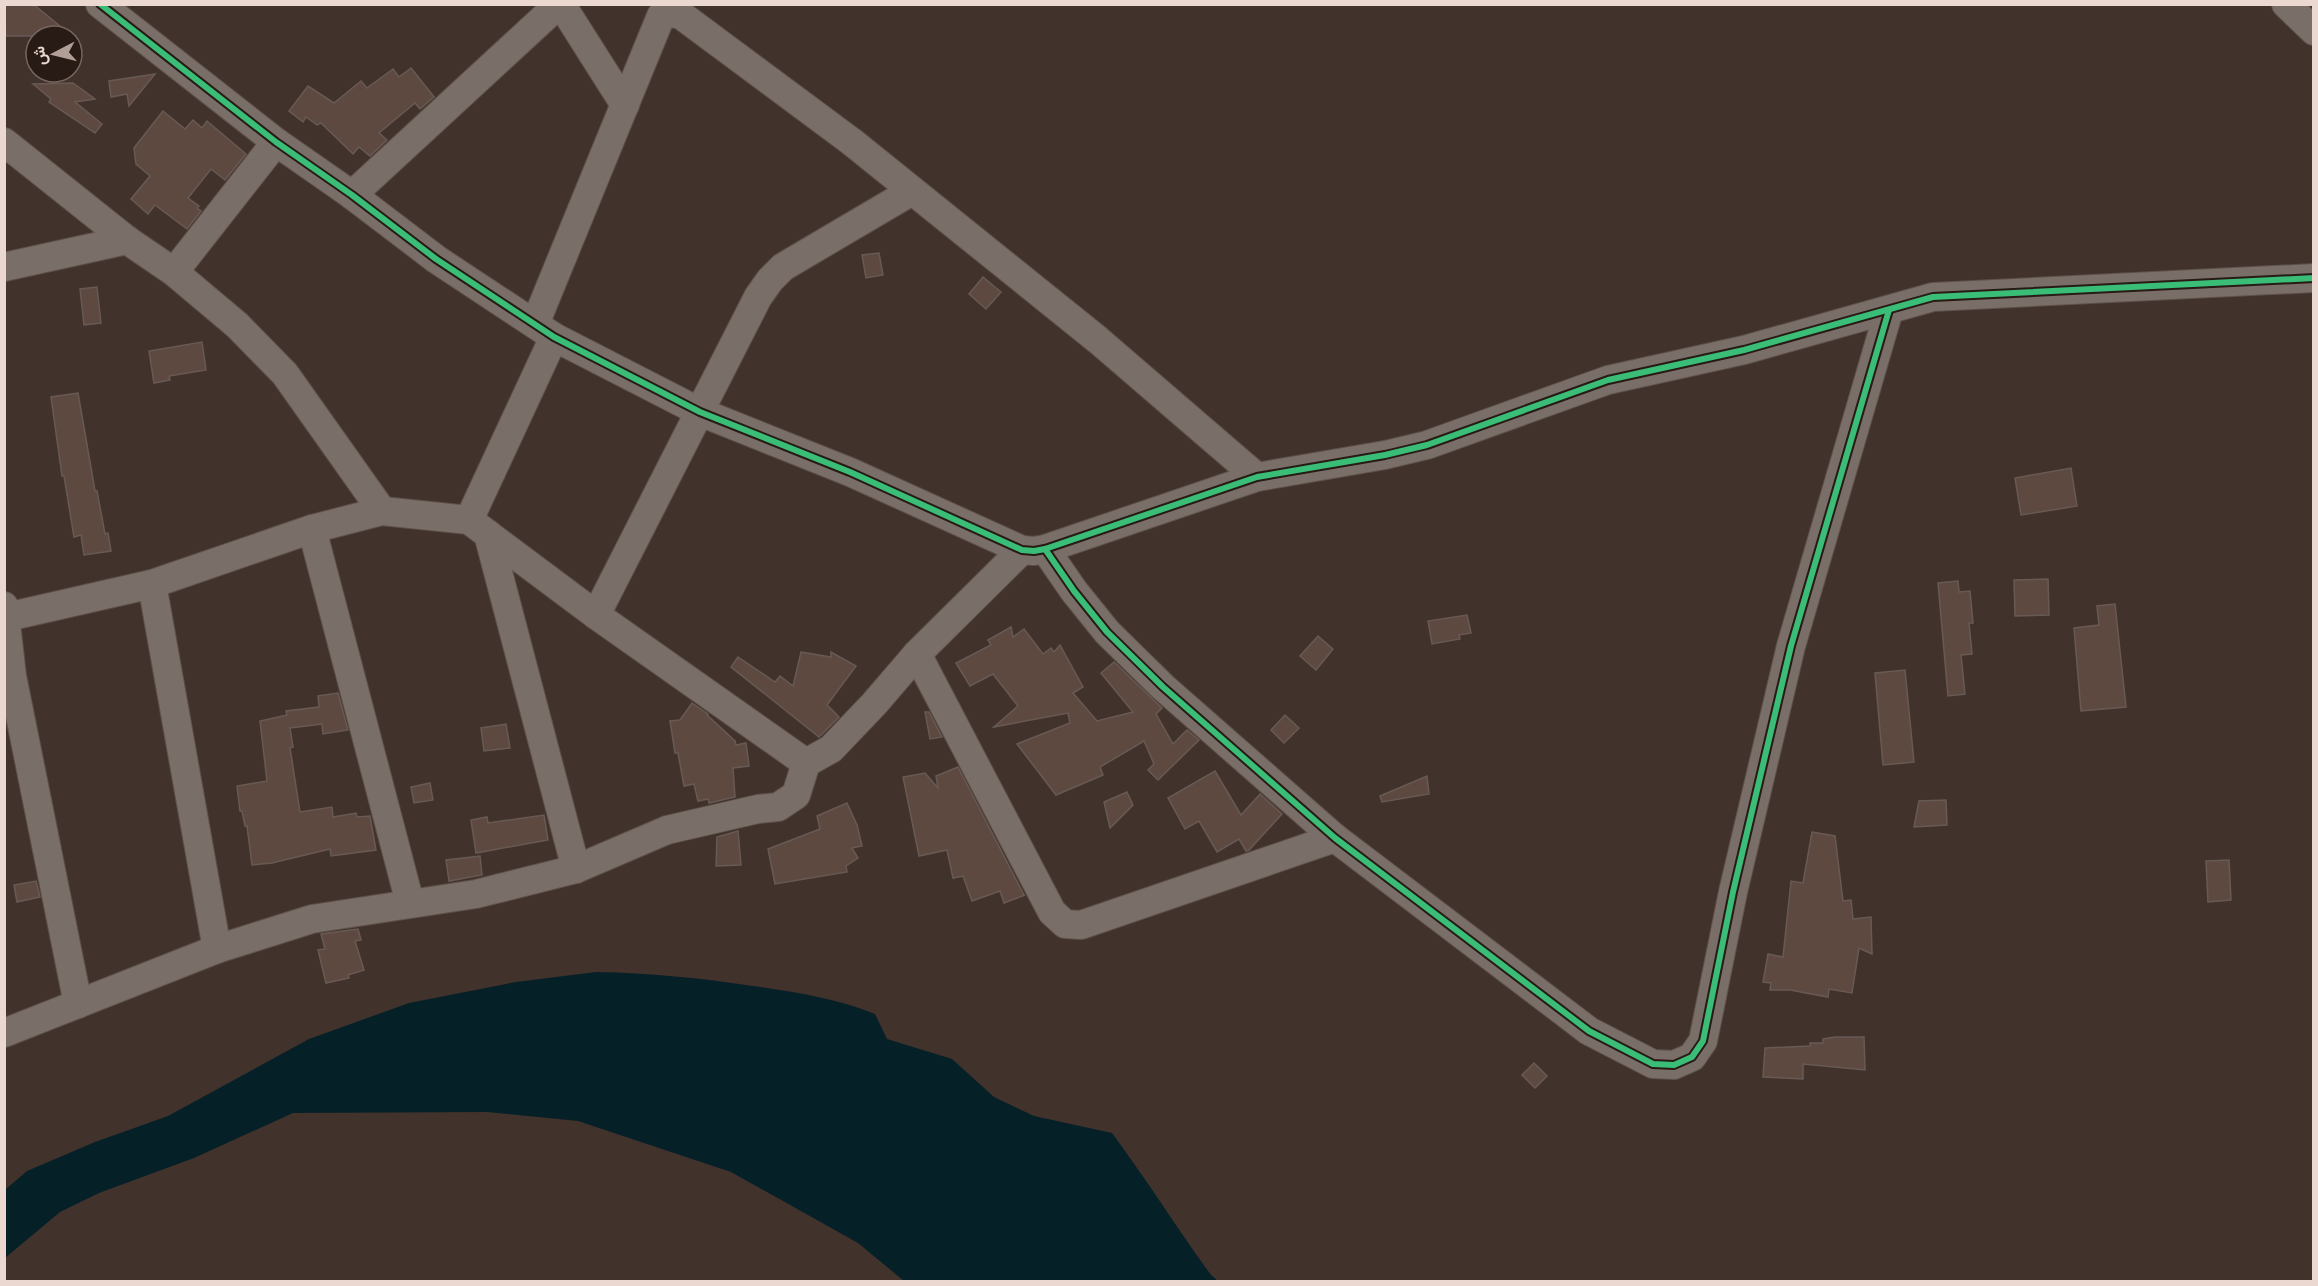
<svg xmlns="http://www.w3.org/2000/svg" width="2318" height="1286" font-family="Ubuntu,Vazirmatn,sans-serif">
<rect width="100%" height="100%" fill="#42322c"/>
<path fill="#062028" d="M 596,972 C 649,973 701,978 753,986 C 795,992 835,998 875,1014 L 887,1039 L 952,1059 L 994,1097 L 1034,1116 L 1112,1133 C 1146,1179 1177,1228 1211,1275 L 1218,1281 L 904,1281 L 858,1243 L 731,1172 L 578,1121 L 487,1112 L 293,1113 L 194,1158 L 99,1193 L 60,1212 L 5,1258 L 5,1190 L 27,1171 L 95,1142 L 168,1116 L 309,1039 L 409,1003 L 516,982 Z"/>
<g fill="#5e4940" stroke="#675a55" stroke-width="1.5">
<polygon points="4,4 33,4 72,36 6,36"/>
<polygon points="411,68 434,97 420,109 415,103 379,133 387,140 370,156 359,147 353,154 321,123 317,125 306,117 303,122 289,111 308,86 334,103 361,81 367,88 393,69 399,77"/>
<polygon points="155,74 129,106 127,94 111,97 109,81"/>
<polygon points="73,83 95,99 75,102 102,124 95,133 49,102 51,99 33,84"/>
<polygon points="163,111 185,129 193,120 202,128 207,121 246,154 225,180 211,169 188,198 199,206 197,208 201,211 187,229 155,205 148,214 131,199 150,176 136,164 134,148"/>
<polygon points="879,253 883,275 866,278 862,255"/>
<polygon points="983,277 1001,292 986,309 969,294"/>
<polygon points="97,287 101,323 84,325 80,289"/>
<polygon points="202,342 206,370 169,376 170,380 154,383 149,351"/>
<polygon points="78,393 95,491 97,491 105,534 108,533 111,551 84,555 81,535 74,537 64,476 62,476 51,397"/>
<polygon points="2071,468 2077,506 2021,515 2015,478"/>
<polygon points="2048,579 2049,615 2015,616 2014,580"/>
<polygon points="1958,581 1959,592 1970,591 1973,623 1969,623 1972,654 1961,655 1965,694 1948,696 1938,583"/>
<polygon points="2115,604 2126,707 2081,711 2074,628 2099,625 2097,606"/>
<polygon points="1467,615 1471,633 1459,635 1460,639 1432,644 1428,621"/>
<polygon points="1011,627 1013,637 1024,629 1043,654 1051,648 1054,652 1060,645 1083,687 1073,693 1097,721 1133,712 1101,673 1114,662 1162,708 1156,714 1173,744 1187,730 1199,740 1158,780 1148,770 1154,764 1144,741 1100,767 1103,775 1056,795 1017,744 1070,723 1068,713 994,727 1018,706 993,674 970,686 956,663 991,645 988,640"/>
<polygon points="1318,636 1333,649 1316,670 1300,656"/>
<polygon points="801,652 831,657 831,652 856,666 827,705 839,717 819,737 731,667 738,657 775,682 780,676 793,686"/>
<polygon points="1905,670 1914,762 1883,765 1875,673"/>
<polygon points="338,693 348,730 323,734 322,724 290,728 293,747 290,748 300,812 332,807 333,817 356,813 357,817 370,816 376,850 331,856 330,849 272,863 252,865 247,826 245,826 242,811 240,811 237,786 267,781 260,721 287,715 286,711 319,707 318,696"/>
<polygon points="692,703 708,714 707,715 735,741 736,745 746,743 749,766 733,768 735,797 709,803 708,799 698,801 694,784 684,786 678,753 675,753 670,721 680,720"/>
<polygon points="925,712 929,712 942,737 930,739"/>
<polygon points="1285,715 1299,728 1284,743 1271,730"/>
<polygon points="506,724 510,748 484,751 481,728"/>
<polygon points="958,767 1024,895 1025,895 1004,903 1000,891 972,901 963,876 953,878 947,850 919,856 903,777 925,773 938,788 936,776"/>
<polygon points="1215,771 1241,815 1260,794 1282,814 1249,850 1246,851 1239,839 1217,852 1199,821 1185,829 1168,798"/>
<polygon points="1427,776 1429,794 1382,802 1380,796"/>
<polygon points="430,783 433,800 414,803 411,787"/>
<polygon points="1127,792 1133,805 1110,828 1104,802"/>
<polygon points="1946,800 1947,825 1914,827 1919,801"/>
<polygon points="847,803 857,825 862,846 852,848 858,858 846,866 847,872 775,884 768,849 820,829 817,816"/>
<polygon points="544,815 548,840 476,853 471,820 487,817 488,823"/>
<polygon points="738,831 741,865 716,866 717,837"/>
<polygon points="1812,832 1835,836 1843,901 1851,900 1853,919 1871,917 1872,954 1859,948 1852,993 1829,989 1828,997 1790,990 1770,990 1771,983 1763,982 1768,954 1783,957 1791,881 1803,883"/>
<polygon points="480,856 482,875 449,881 446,860"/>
<polygon points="2229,860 2231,900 2208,902 2206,861"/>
<polygon points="36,881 40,897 17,902 14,885"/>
<polygon points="358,929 361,940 355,941 364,970 348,975 349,978 326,983 318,950 325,949 321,934"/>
<polygon points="1835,1037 1864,1037 1865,1070 1803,1064 1803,1079 1763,1077 1765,1048 1810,1046 1810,1043 1823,1043 1823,1039"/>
<polygon points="1534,1063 1547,1076 1535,1088 1522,1075"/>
</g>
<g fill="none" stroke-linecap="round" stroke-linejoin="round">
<defs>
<g id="minor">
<polyline points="100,4 276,142 352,195 436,259 554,337 700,412 850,472 1022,550 1034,551 1045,549 1257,477 1385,455 1427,445 1608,380 1744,350 1933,297 2314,278"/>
<polyline points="561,4 625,105"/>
<polyline points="2286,4 2314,31"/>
<polyline points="4,142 127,240 174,272 237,325 285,374 382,511"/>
<polyline points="352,195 559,4"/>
<polyline points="4,267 127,240"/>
<polyline points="174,272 276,142"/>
<polyline points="535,324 661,16 671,13 681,15 852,142 1098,340 1257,477"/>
<polyline points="469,520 554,337"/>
<polyline points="312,529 410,903"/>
<polyline points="488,534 576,869"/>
<polyline points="1045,549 1074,591 1107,632 1163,687 1335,838 1589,1031 1653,1064 1674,1065 1692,1057 1703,1041 1733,892 1791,646 1889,310"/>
<polyline points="152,584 217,949"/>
<polyline points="4,606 12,676 78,1004"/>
<polyline points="596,615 758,297 770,280 783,267 912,191"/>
<polyline points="7,617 152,584 312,529 382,511 469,520 596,615 806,763"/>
<polyline points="917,654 1052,912 1065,924 1081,925 1335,838"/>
<polyline points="4,1033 217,949 312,919 476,894 576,869 667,830 758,809 778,807 796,795 806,763 831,749 874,704 917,654 1022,550"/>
</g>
</defs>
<use href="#minor" stroke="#5e504a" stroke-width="30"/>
<use href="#minor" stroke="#7a6e68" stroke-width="28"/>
<defs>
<g id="cycleway">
<polyline points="100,4 276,142 352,195 436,259 554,337 700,412 850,472 1022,550 1034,551 1045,549 1257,477 1385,455 1427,445 1608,380 1744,350 1933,297 2314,278"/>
<polyline points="1045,549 1074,591 1107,632 1163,687 1335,838 1589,1031 1653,1064 1674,1065 1692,1057 1703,1041 1733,892 1791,646 1889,310"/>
</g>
</defs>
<use href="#cycleway" stroke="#281a15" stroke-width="10"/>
<use href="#cycleway" stroke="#3abd76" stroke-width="6"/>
</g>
<rect width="2318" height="1286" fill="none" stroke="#ebd8d1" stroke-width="12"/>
<g transform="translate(54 54) rotate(263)"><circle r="28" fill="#281a15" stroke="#766660" stroke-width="1.5"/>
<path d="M0-4.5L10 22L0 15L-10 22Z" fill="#b09e97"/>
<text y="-9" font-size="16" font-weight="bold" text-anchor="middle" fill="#ebd8d1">ش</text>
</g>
</svg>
